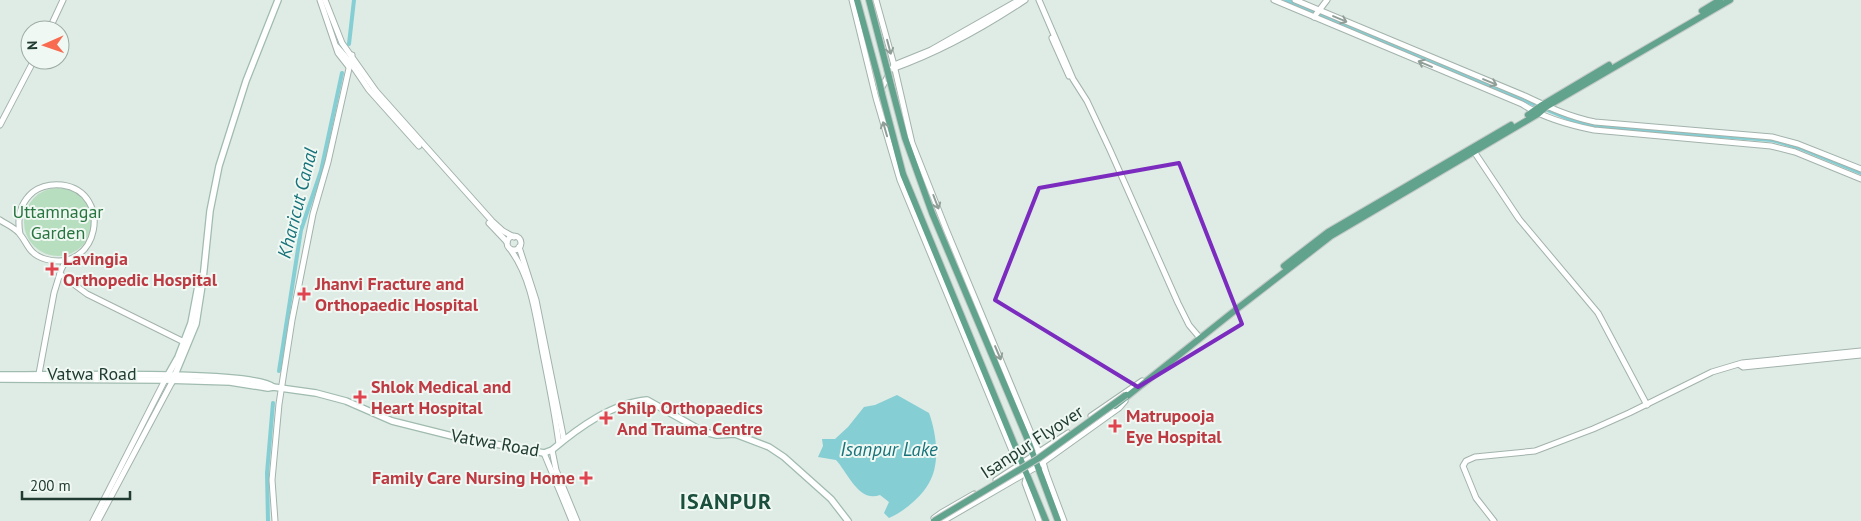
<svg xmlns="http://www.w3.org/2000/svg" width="1861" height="521" font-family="'PT Sans',sans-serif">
<rect width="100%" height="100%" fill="#dfebe5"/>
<circle fill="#b7debe" cx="58" cy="222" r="34"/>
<path fill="#84ced4" d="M 897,395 L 929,413 C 936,432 940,460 931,479 C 924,495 905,511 889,518 L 884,513 L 889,502 L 880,495 C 859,503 848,473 836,460 L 818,457 L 823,446 L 822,439 L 835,439 L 848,427 L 864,407 L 875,405 Z"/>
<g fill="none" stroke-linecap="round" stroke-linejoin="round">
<g stroke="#84ced4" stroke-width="4">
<polyline points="1286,0 1576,122 1598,127 1772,140 1800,148 1861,173"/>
<polyline points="349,44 354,0"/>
<polyline points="279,371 301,230 321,171 342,73"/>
<polyline points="268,521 267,473 273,403"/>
</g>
<defs>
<g id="tertiary">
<polyline points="320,0 338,53 349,67"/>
<polyline points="325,0 342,43 376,91 492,221 503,231 514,237"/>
<polyline points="852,0 876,98 900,180 1015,458 1023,463"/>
<polyline points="876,0 894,65 912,143 946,229 1043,462 1046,473"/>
<path d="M 1019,0 L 931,50 L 894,65 L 892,69 C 940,52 983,28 1025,0"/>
<polyline points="1039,0 1073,79 1087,101 1110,150 1178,303 1189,325 1200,338"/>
<path d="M 1274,0 L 1522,104 C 1543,118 1569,125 1594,130 L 1771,146 L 1795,152 L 1861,179"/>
<path d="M 1295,0 L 1525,96 C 1548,107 1570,117 1595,122 L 1772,137 L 1798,144 L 1861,169"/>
<polyline points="1314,17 1327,0"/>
<polyline points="49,30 63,0"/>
<polyline points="1052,38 1069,76"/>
<polyline points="337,47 350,62 369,90 419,146"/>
<polyline points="880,91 889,74"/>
<polyline points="0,125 34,60"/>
<polyline points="1473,150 1519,219 1598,313 1647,405"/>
<path d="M 0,220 C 6,224 14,227 19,233 C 28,243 28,254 45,259 C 99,275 114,192 62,185 C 52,184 41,186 33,192 C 20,203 17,218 20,234"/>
<polyline points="489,223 507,242"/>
<circle cx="514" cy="243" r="7"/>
<polyline points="519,247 536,300 564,440"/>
<path d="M 510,249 C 532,278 536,318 543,354 C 549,384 555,414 559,444"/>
<polyline points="60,274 87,294 186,343"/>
<polyline points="1740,365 1743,367 1861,355"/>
<polyline points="38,379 54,293 61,270 66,260"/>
<polyline points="1091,416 1142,381"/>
<polyline points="552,450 556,470 577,521"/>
<polyline points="544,453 572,521"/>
<polyline points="1044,471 1046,473 1064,521"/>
<polyline points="1027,474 1025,483 1039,521"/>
<polyline points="996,480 1068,433"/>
<polyline points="934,518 941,513 974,494"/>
<polyline points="93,521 165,380"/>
<polyline points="98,521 172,382"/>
<polyline points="275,521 272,480 279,404 292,320 313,214 328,162 352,55"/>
<polyline points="943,521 1038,466 1119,408 1125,401"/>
<polyline points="1494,521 1476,498 1463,466 1466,461 1475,457 1535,451 1593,429 1629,413 1712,372 1742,363 1861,351"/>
</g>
<g id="secondary">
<path d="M 0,375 C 39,376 254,369 273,387"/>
<path d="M 0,379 L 165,380 L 230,382 L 268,388 L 273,387 L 316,393 L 346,401 L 392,421 L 452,436 L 544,453 L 552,450 C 578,428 612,403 647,400 L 704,432 L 717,435 L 735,434 L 769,447 L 784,457 L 831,499 L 848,521"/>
<polyline points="165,380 178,357 191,323 198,286"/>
<polyline points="172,382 196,324 203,279 210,211 219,166 246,81 278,0"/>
</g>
<g id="primary">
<polyline points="857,0 879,81"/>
<polyline points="869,0 887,69"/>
<polyline points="1702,11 1720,0"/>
<polyline points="890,81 905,138 932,213 1027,438 1058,521"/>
<polyline points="882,94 903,174 1046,521"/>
<polyline points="1528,115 1542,105 1609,65"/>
<polyline points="1284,266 1328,232 1511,125"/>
<polyline points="1115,406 1238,308 1331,236 1538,114 1546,107 1730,0"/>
</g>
</defs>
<use href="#tertiary" stroke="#a2b3ac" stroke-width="7"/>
<use href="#secondary" stroke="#a0bbaf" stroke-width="8"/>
<use href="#primary" stroke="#c1c8c6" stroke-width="8"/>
<use href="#tertiary" stroke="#fff" stroke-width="5"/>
<use href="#secondary" stroke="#fff" stroke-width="5.5"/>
<use href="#primary" stroke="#62a38d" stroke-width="6"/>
<defs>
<g id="primary-bridge">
<polyline points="887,69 890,81"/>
<polyline points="879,81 882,94"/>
<polyline points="934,521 1039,458 1126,395"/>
</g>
</defs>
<use href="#primary-bridge" stroke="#c1c8c6" stroke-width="8" stroke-linecap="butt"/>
<use href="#primary-bridge" stroke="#62a38d" stroke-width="6"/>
</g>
<defs><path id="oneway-shaft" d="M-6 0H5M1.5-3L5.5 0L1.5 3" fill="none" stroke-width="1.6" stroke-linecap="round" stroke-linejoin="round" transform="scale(1.25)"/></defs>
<g stroke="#909e98">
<use href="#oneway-shaft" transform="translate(1340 19) rotate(23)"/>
<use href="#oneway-shaft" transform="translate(889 47) rotate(75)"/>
<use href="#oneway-shaft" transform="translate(1425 64) rotate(-157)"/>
<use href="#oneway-shaft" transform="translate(1490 82) rotate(23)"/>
<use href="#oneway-shaft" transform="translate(885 129) rotate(-106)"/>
<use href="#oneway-shaft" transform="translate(936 202) rotate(69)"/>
<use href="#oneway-shaft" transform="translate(998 353) rotate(67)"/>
</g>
<path fill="none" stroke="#7b2cbf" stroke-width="4" stroke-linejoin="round" d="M 1179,163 L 1242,324 L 1138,387 L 995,300 L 1039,188 Z"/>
<g fill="#e0444e" stroke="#f0f8f3" stroke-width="2">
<path d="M49.5 261.5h5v5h5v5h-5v5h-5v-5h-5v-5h5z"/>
<path d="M301.5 286.5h5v5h5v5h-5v5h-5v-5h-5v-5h5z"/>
<path d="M357.5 389.5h5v5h5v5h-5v5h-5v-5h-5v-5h5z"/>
<path d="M603.5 410.5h5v5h5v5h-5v5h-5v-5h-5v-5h5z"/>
<path d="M1112.5 418.5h5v5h5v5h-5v5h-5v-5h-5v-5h5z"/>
<path d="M583.5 470.5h5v5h5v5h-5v5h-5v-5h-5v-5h5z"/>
</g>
<g text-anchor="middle" stroke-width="4" stroke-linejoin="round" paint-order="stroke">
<g font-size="18" fill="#28753f" stroke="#f0f8f3">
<text x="58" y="218">Uttamnagar<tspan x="58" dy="21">Garden</tspan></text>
</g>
<g font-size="18" font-weight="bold" fill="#be3a42" stroke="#f0f8f3" text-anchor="start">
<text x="63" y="265">Lavingia<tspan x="63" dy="21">Orthopedic Hospital</tspan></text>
<text x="315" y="290">Jhanvi Fracture and<tspan x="315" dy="21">Orthopaedic Hospital</tspan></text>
<text x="371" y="393">Shlok Medical and<tspan x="371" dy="21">Heart Hospital</tspan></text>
<text x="617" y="414">Shilp Orthopaedics<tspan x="617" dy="21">And Trauma Centre</tspan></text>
<text x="1126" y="422">Matrupooja<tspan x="1126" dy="21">Eye Hospital</tspan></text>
<text x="575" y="484" text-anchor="end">Family Care Nursing Home</text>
</g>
<g font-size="18" fill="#203c32" stroke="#f0f8f3">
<text x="92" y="380">Vatwa Road</text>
<text transform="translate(1032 442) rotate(-33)" y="6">Isanpur Flyover</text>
<text transform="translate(495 443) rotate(10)" y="6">Vatwa Road</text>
</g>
<g font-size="19" font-style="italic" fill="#17737b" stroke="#f0f8f3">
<text transform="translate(297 203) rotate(-76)" y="7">Kharicut Canal</text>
<text x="889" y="456">Isanpur Lake</text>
</g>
<g font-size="22" font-weight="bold" letter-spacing="1" fill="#1b4f3e" stroke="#f0f8f3">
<text x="726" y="509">ISANPUR</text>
</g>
</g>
<g transform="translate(45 45) rotate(268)"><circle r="24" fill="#f0f8f3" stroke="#9dada6"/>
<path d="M0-4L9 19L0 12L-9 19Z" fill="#f96b50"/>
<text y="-8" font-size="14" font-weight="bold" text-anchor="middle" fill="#203c32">N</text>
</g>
<path d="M22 491v8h108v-8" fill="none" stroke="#203c32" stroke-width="2.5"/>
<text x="30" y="491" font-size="15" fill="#203c32" stroke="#f0f8f3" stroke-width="4" paint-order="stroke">200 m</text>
</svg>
